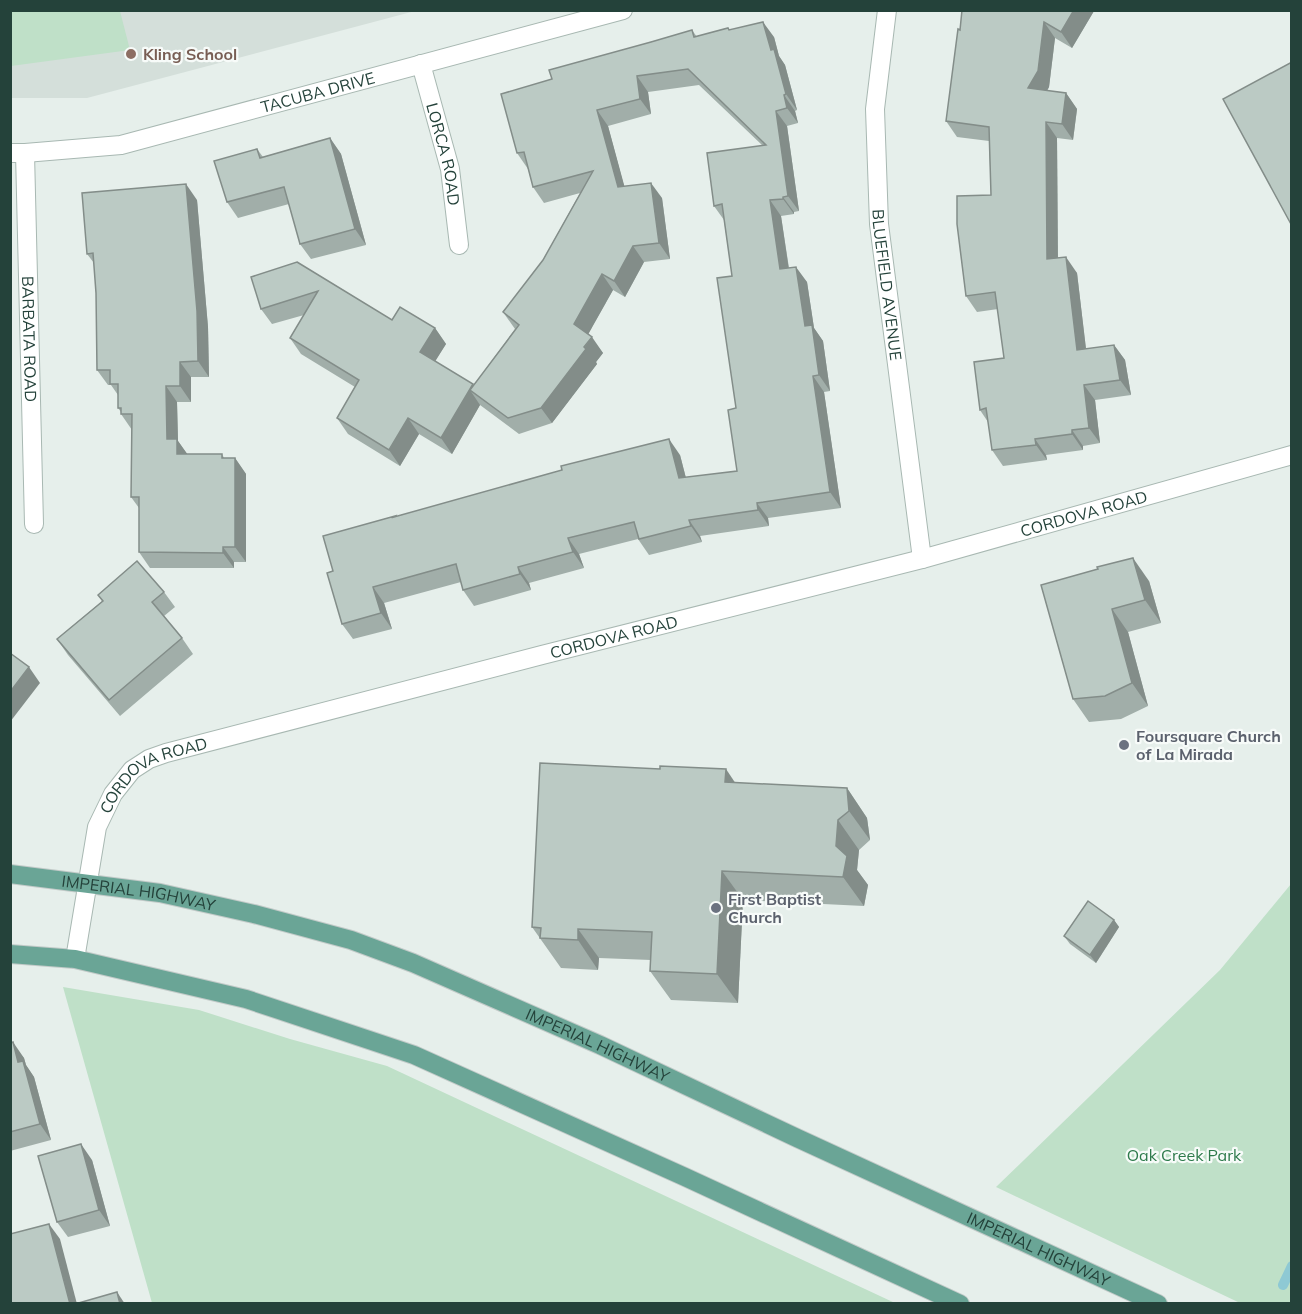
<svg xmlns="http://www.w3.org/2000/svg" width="1302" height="1314" font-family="Mulish,sans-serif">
<rect width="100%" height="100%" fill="#e6efeb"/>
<polygon fill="#d4dfda" points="10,11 415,11 87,98 11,98"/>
<g fill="#bfe0c8">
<polygon points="10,11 120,11 130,50 11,66"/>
<polygon points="1291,884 1291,1303 1240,1303 996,1187 1220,970"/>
<polygon points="63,987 199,1010 290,1039 387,1066 895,1303 152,1303"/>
</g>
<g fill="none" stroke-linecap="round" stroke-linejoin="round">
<polyline stroke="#8ec9d4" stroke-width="10" points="1283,1285 1292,1266"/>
<defs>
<g id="street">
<path id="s1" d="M 887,10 L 875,109 L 879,224 L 922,559"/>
<path id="s2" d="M 421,64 L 450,169 L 459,245"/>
<path id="s3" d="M 10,153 L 25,153 L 121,145 L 623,10"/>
<path id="s4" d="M 25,153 L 34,524"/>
<path id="s5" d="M 75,959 L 97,827 L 113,794 L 132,770 L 149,759 L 166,753 L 542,655 L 922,559 L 1292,455"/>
</g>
<g id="primary">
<path id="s6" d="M 10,874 L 160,893 L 254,914 L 351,940 L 413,963 L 600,1045 L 797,1138 L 1158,1304"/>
<polyline points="10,954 75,959 246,999 414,1055 685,1177 960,1304"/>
</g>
</defs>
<use href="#street" stroke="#a8b8b2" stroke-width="20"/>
<use href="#primary" stroke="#c2cac8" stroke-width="20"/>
<use href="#street" stroke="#fff" stroke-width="18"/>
<use href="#primary" stroke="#6aa596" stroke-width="18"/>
</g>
<g fill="#a1aea9">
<polygon points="1094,11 1072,48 1055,38 1049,87 1047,91 1066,93 1077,109 1073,140 1057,138 1058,258 1077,273 1086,349 1114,345 1125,360 1131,395 1095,400 1100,443 1083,446 1083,450 1046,455 1047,460 1003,466 992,450 988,422 980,410 1004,358 998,309 977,312 966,296 991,195 989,141 957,137 946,121 960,30"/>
<polygon points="728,28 730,30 774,37 779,56 785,65 797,110 795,111 798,123 787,126 799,211 794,212 794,214 781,216 789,268 807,282 814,328 823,341 830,391 824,392 841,508 768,518 769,526 700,536 702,542 649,555 638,539 579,554 584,568 529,583 531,590 474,606 463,590 461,582 384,603 392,629 353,639 342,624 333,571 396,517 680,455 686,478 737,471 736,408 732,276 724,220 714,206 762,145 699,85 648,92 651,114 608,126 624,186 662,198 670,259 644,262 625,297 613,290 588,334 603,353 596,362 597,364 552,423 519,434 480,405 452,454 419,434 400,466 348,434 337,418 355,387 301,354 290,338 304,315 272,324 261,309 297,262 392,320 435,328 446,344 435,361 474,385 515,329 503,312 543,260 580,193 544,203 533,187 528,169 517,153 552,79 692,30 697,37"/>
<polygon points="330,138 341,154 366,245 311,259 300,244 289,204 238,218 227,202 257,149 263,157"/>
<polygon points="197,200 208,327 209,377 191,377 191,402 177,402 178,441 187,454 222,454 224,458 235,458 246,474 246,562 234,562 234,568 150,568 139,552 139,508 131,497 132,430 121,414 121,412 118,408 118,395 111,385 108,385 97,370 96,293 94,263 87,254"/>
<polygon points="1149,581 1161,623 1128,632 1148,706 1121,719 1089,722 1073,699 1041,585"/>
<polygon points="164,592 175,607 164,616 182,638 193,654 120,716 68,655 57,639 102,601 98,595"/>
<polygon points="660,769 735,783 847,788 867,818 870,840 859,850 857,870 868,885 864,906 743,900 738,1003 671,1000 650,971 651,960 599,958 598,970 561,968 532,927"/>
<polygon points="1114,920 1119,927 1096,963 1070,944 1064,936"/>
<polygon points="10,1043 24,1058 26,1065 34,1077 51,1140 10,1151"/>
<polygon points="92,1160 110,1226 68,1237 57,1222"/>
</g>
<g fill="#838d89">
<polygon points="1074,10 1093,10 1094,11 1072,48 1061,32"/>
<polygon points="763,22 774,37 779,56 785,65 797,110 786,94 771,50"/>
<polygon points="1044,22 1055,38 1049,87 1039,104 1028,88"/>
<polygon points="637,76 648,92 651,114 640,99"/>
<polygon points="1066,93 1077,109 1073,140 1062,124"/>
<polygon points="784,95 795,111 798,123 787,108"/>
<polygon points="597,110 608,126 629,203 618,187"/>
<polygon points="776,111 787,126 799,211 788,196"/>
<polygon points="1046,122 1057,138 1058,275 1047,259"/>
<polygon points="330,138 341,154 366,245 355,229"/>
<polygon points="651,183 662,198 670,259 659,243"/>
<polygon points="186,184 197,200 208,327 209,377 198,361"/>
<polygon points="783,197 794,212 794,214 783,199"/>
<polygon points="770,200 781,216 791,284 780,269"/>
<polygon points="633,246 644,262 625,297 614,281"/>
<polygon points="1066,257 1077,273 1088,366 1077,350"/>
<polygon points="796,267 807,282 814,328 823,341 830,391 819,375 805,326"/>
<polygon points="602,274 613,290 585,340 574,324"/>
<polygon points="435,328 446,344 431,368 420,352"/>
<polygon points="592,337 603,353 596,362 597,364 552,423 541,408"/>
<polygon points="1114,345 1125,360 1131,395 1120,380"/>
<polygon points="180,362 191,377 191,402 180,386"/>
<polygon points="813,376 824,392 841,508 830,492"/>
<polygon points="473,384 484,399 470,390 480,405 452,454 441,438"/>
<polygon points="1084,385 1095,400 1100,443 1089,428"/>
<polygon points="166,386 177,402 178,441 188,455 188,470 167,439"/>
<polygon points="408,418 419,434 400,466 389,450"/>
<polygon points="1072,430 1083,446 1083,450 1072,434"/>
<polygon points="669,439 680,455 690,494 679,478"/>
<polygon points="1035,439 1046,455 1047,460 1036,445"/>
<polygon points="235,458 246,474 246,562 235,547"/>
<polygon points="757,503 768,518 769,526 758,510"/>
<polygon points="689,520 700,536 702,542 691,526"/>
<polygon points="568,538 579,554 584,568 573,552"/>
<polygon points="223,547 234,562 234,568 223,553"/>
<polygon points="1133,558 1149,581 1161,623 1145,600"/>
<polygon points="518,567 529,583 531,590 520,574"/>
<polygon points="373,587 384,603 392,629 381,613"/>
<polygon points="1112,609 1128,632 1148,706 1132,683"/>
<polygon points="29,667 40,683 10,722 10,692"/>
<polygon points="726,769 746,799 725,782"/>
<polygon points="847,788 867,818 870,840 849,811"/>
<polygon points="838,820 859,850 857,870 868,885 864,906 843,877 836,846"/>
<polygon points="722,871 743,900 738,1003 717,974"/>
<polygon points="1114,920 1119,927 1096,963 1090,955"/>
<polygon points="578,929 599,958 598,970 578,940"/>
<polygon points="13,1042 24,1058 26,1065 34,1077 51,1140 40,1124 18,1062"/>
<polygon points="81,1144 92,1160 110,1226 99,1210"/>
<polygon points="49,1224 60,1239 77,1304 70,1304"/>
<polygon points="117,1292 125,1304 120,1304"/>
</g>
<g fill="#bbcac4" stroke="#838d89" stroke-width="1.5">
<polygon points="962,10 1074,10 1061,32 1044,22 1038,71 1028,88 1066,93 1062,124 1046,122 1047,259 1066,257 1077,350 1114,345 1120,380 1084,385 1089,428 1072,430 1072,434 1035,439 1036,445 992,450 986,408 980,410 974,362 1004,358 995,292 966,296 957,224 957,196 991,195 989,127 946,121 958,29 960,30"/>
<polygon points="763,22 771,50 774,49 786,94 784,95 787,108 776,111 788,196 783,197 783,199 770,200 780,269 796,267 805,326 812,325 819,375 813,376 830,492 757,503 758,510 689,520 691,526 639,539 634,522 568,538 573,552 518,567 520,574 463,590 456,564 373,587 381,613 342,624 327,573 333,571 323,536 395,516 394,517 562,470 561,466 669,439 679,478 737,471 728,410 736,408 717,278 732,276 722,204 714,206 707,153 766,145 688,69 637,76 640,99 597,110 618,187 651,183 659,243 633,246 614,281 602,274 574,324 592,337 584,347 586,349 541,408 508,418 470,390 519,325 503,312 543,260 593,171 533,187 524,152 517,153 501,94 552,79 549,70 651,42 692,30 694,37 728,28 729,30"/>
<polygon points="1292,62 1292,226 1223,99"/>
<polygon points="330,138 355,229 300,244 284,187 227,202 214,161 257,149 260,158"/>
<polygon points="186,184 197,311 198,361 180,362 180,386 166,386 167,439 177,439 177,454 222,454 222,458 235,458 235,547 223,547 223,553 139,552 139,497 131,497 132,414 121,414 121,408 118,408 118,384 110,384 110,370 97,370 96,293 93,253 87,254 82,193"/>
<polygon points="297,262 392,320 400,307 435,328 420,352 473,384 441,438 408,418 389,450 337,418 359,380 290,338 318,291 261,309 251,277"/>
<polygon points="1133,558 1145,600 1112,609 1132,683 1105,696 1073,699 1041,585 1098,569 1097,567"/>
<polygon points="137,561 164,592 152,602 182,638 109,700 57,639 103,601 98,595"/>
<polygon points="10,653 29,667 10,692"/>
<polygon points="540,763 660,769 660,766 726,769 725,782 847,788 849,811 838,820 836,846 847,856 843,877 722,871 717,974 650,971 652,932 578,929 578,940 540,938 541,928 532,927"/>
<polygon points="1088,901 1114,920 1090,955 1064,936"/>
<polygon points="13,1042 18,1062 23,1061 40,1124 10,1132 10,1043"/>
<polygon points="81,1144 99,1210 57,1222 38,1156"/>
<polygon points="49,1224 70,1304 10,1304 10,1234"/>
<polygon points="117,1292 120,1304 75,1304"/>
</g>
<circle fill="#8d6e63" stroke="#f7fbf9" stroke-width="2" cx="131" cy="54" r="6"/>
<g fill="#6b7280" stroke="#f7fbf9" stroke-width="2">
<circle cx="1124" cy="745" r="6"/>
<circle cx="716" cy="908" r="6"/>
</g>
<g text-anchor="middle" stroke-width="4.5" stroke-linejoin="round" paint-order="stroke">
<g font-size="16" font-weight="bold" fill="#785e54" stroke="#f7fbf9" text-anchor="start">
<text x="143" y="60">Kling School</text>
</g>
<g font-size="16" fill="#24423a" stroke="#f7fbf9">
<text dy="6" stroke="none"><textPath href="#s3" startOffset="315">TACUBA DRIVE</textPath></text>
<text dy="6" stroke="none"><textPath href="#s2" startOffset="93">LORCA ROAD</textPath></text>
<text dy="6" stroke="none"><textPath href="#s1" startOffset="276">BLUEFIELD AVENUE</textPath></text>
<text dy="6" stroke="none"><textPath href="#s4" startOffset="186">BARBATA ROAD</textPath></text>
<text dy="6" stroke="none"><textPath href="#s5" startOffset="1188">CORDOVA ROAD</textPath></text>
<text dy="6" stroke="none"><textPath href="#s5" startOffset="702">CORDOVA ROAD</textPath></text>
<text dy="6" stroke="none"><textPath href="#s5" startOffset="216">CORDOVA ROAD</textPath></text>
<text dy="6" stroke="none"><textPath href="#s6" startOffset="130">IMPERIAL HIGHWAY</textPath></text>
<text dy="6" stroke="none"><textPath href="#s6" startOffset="616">IMPERIAL HIGHWAY</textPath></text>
<text dy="6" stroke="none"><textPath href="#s6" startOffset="1102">IMPERIAL HIGHWAY</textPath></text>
</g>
<g font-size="16" font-weight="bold" fill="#5b616d" stroke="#f7fbf9" text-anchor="start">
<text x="1136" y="742">Foursquare Church<tspan x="1136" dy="18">of La Mirada</tspan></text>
<text x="728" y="905">First Baptist<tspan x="728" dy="18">Church</tspan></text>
</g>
<g font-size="16" fill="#2d7a4b" stroke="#f7fbf9">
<text x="1184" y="1161">Oak Creek Park</text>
</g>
</g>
<rect width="1302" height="1314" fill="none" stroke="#24423a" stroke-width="24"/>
</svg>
